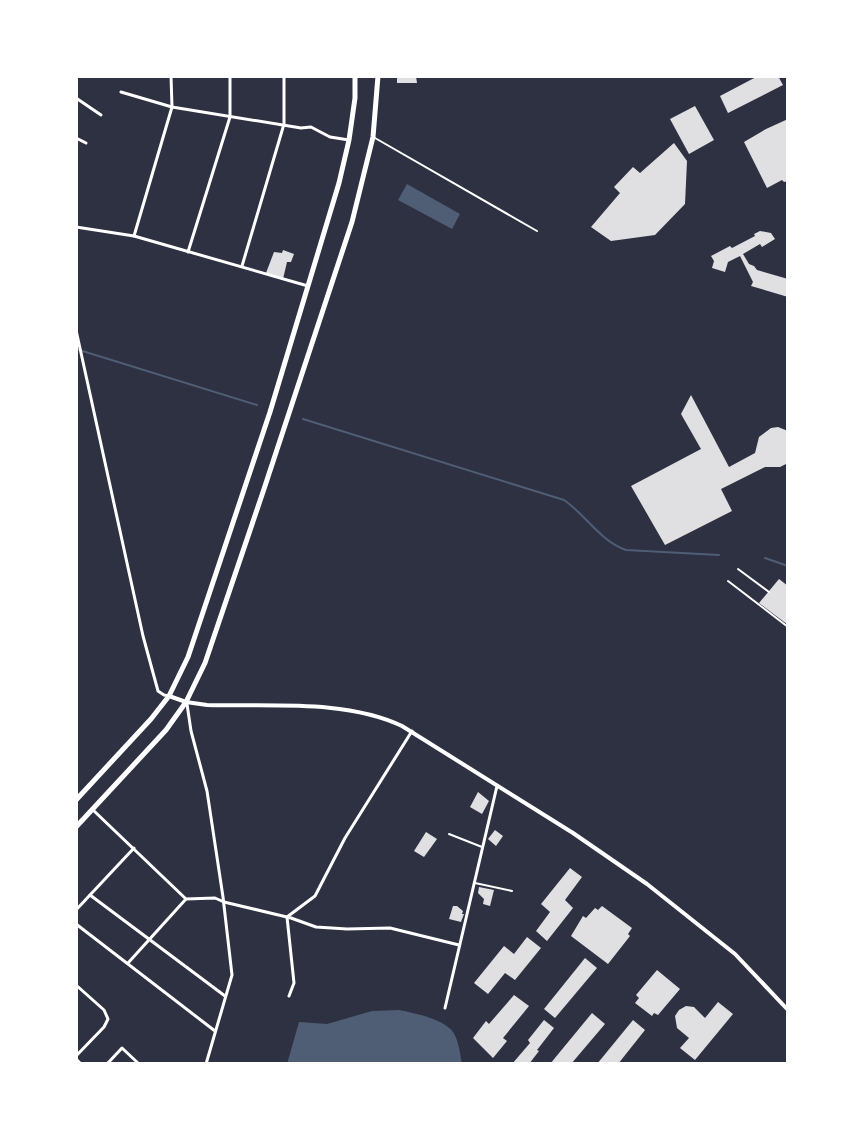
<svg xmlns="http://www.w3.org/2000/svg" width="864" height="1140" font-family="'Fira Sans Condensed',sans-serif">
<rect width="100%" height="100%" fill="#2d3142"/>
<g fill="#4f5d75">
<polygon points="407,184 460,214 452,229 398,200"/>
<path d="M 399,1010 C 414,1013 444,1019 453,1032 C 459,1041 460,1054 462,1064 L 287,1064 L 299,1022 L 327,1024 L 372,1011 Z"/>
</g>
<g fill="none" stroke-linecap="round" stroke-linejoin="round">
<g stroke="#4f5d75" stroke-width="2">
<polyline points="76,349 257,405"/>
<path d="M 303,419 L 564,500 C 586,515 600,541 626,550 L 719,555"/>
<polyline points="765,558 788,566"/>
</g>
</g>
<g fill="#e0e0e3">
<polygon points="397,76 416,76 417,83 397,83"/>
<polygon points="758,76 778,76 783,85 728,113 720,96"/>
<polygon points="695,106 714,140 689,154 670,119"/>
<polygon points="788,119 788,181 784,182 782,180 767,188 744,142 766,129"/>
<polygon points="674,143 687,161 685,204 655,235 611,241 591,227 620,193 614,187 633,167 640,173"/>
<polygon points="760,231 771,233 775,239 762,247 760,244 743,254 749,264 754,266 757,270 788,279 788,297 751,286 753,282 740,256 728,262 725,272 712,268 714,261 711,256 730,246 732,248 755,236 754,234"/>
<polygon points="283,250 294,254 291,262 287,262 283,279 266,273 274,252 282,253"/>
<polygon points="691,395 729,467 755,453 759,437 771,428 778,427 788,431 788,463 780,467 765,467 721,489 732,511 665,545 631,486 701,449 681,414"/>
<polygon points="779,579 788,586 788,625 759,603"/>
<polygon points="478,792 489,801 482,814 470,807"/>
<polygon points="495,830 503,836 496,846 488,839"/>
<polygon points="426,832 437,839 424,857 414,851"/>
<polygon points="570,868 582,877 565,900 573,908 547,941 536,931 550,912 541,904"/>
<polygon points="479,887 494,890 490,906 483,904 484,899 478,893"/>
<polygon points="453,906 457,906 463,911 462,914 464,914 461,922 449,919"/>
<polygon points="602,906 632,928 628,934 630,936 608,964 571,936 583,916 586,918 595,908 598,910"/>
<polygon points="527,937 541,948 515,980 505,973 488,994 474,983 504,946 514,954"/>
<polygon points="585,958 597,968 555,1018 544,1009"/>
<polygon points="657,970 680,989 658,1015 654,1013 652,1016 635,1003 639,998 636,995"/>
<polygon points="514,995 529,1006 503,1038 507,1041 493,1058 473,1038 486,1021 489,1024"/>
<polygon points="718,1002 733,1014 695,1060 680,1048 689,1038 677,1028 675,1016 679,1010 686,1006 694,1007 705,1018"/>
<polygon points="592,1013 605,1024 571,1064 550,1064"/>
<polygon points="544,1020 554,1028 537,1050 539,1051 529,1064 512,1064 530,1043 528,1040"/>
<polygon points="633,1020 645,1030 618,1064 597,1064"/>
</g>
<g fill="none" stroke-linecap="round" stroke-linejoin="round">
<g stroke="#fff" stroke-width="2">
<polyline points="449,834 482,847"/>
<polyline points="475,883 512,891"/>
</g>
<g stroke="#fff" stroke-width="2">
<polyline points="375,138 537,231"/>
<polyline points="738,569 769,592"/>
<polyline points="728,581 788,627"/>
</g>
<g stroke="#fff" stroke-width="3">
<polyline points="121,92 172,107 301,128 311,127 330,137 349,140"/>
<polyline points="76,98 101,115"/>
<polyline points="76,138 86,143"/>
<polyline points="76,227 134,236 308,286"/>
<polyline points="134,236 172,107 171,76"/>
<polyline points="188,252 230,117 230,76"/>
<polyline points="242,266 284,124 284,76"/>
<polyline points="76,330 143,636 158,691 164,695 169,696"/>
<polyline points="187,704 191,731 207,791 223,897 232,975 206,1064"/>
<polyline points="93,810 186,899 215,898 224,902 291,918 316,927 347,929 390,928 459,945"/>
<polyline points="90,895 225,996"/>
<polyline points="76,910 134,848"/>
<polyline points="76,924 215,1031"/>
<polyline points="128,963 186,899"/>
<polyline points="76,985 104,1010 108,1019 104,1027 76,1056"/>
<polyline points="289,996 294,983 287,917 315,896 345,838 412,731"/>
<polyline points="445,1008 497,786"/>
<polyline points="76,1059 81,1064"/>
<polyline points="107,1064 122,1048 139,1064"/>
</g>
<path stroke="#fff" stroke-width="4" d="M 169,696 L 186,702 L 207,705 C 269,707 345,699 402,726 L 573,833 L 647,884 L 735,954 L 788,1010"/>
<g stroke="#fff" stroke-width="5">
<polyline points="76,800 151,719 169,696 188,657 270,412 339,183 349,140 355,98 355,76"/>
<polyline points="76,827 166,730 186,702 205,663 264,489 352,222 373,137 378,76"/>
</g>
</g>
<rect width="864" height="1140" fill="none" stroke="#ffffff" stroke-width="156"/>
</svg>
